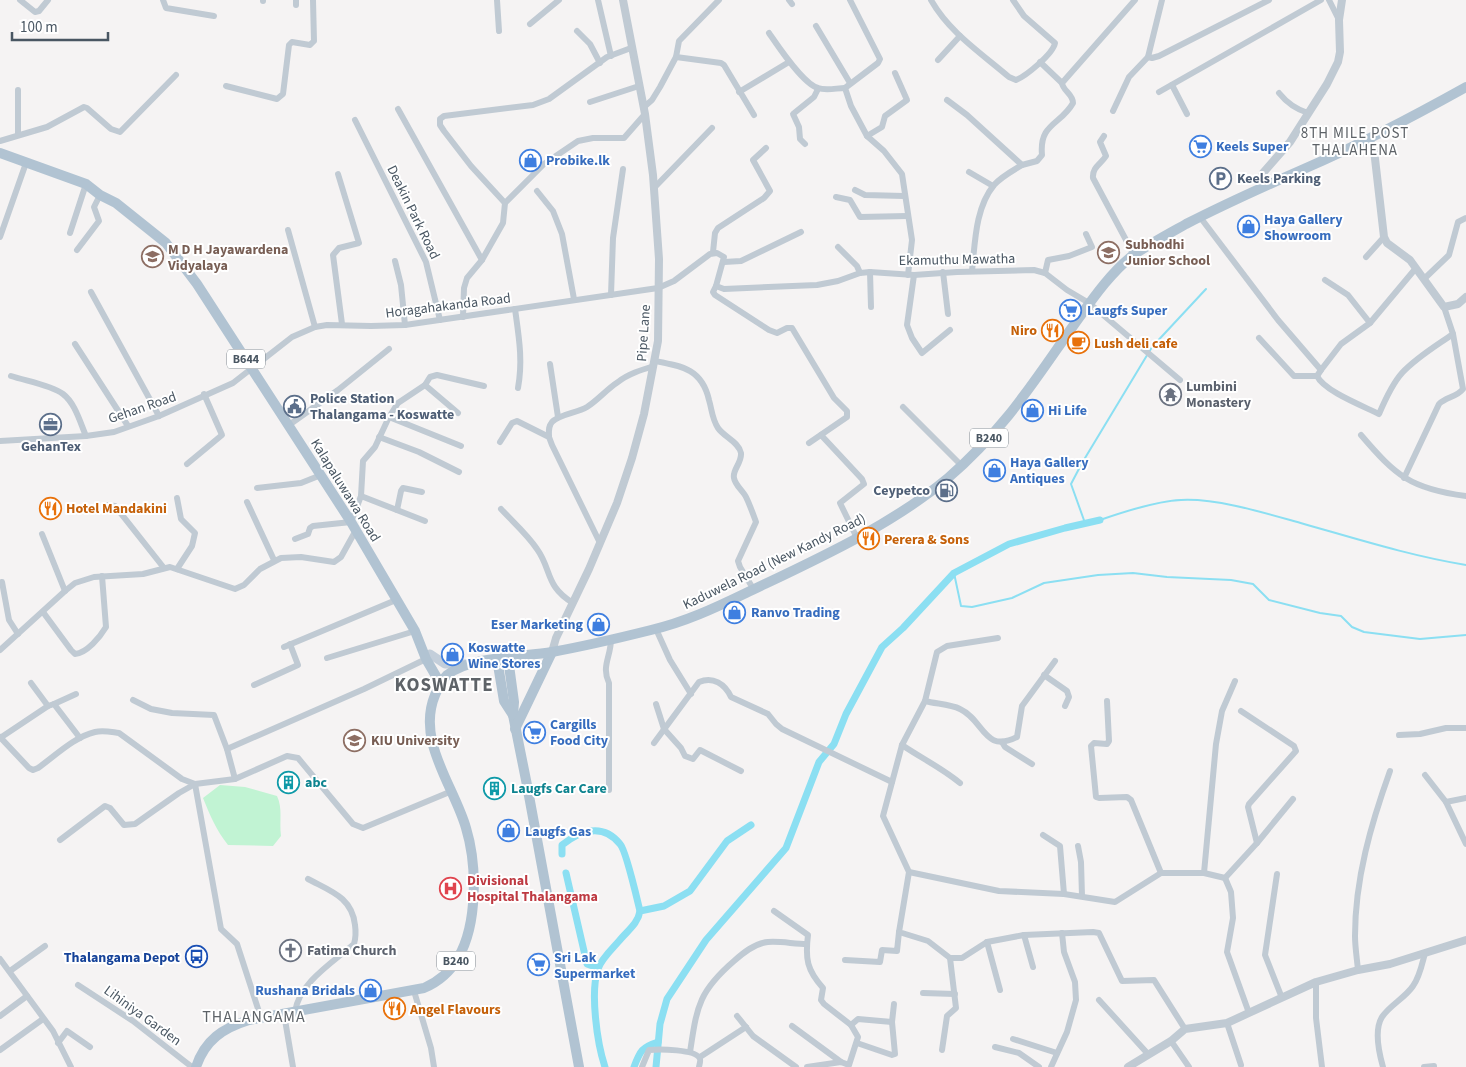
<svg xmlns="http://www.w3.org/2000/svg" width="1466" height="1067" font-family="'Source Sans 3',sans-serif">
<rect width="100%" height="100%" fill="#f5f3f3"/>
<path fill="#c1f3d3" d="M 220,785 L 245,787 L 277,796 C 283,809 279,821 281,836 L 273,846 L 228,845 C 216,830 210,815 203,798 Z"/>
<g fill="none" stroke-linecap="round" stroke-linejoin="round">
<g stroke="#8bdff2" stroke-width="2">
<path d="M 1100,520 C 1123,512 1156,501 1181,500 C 1218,498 1268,514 1304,524 C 1357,539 1411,556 1466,565"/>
<polyline points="1085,523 1071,484 1082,463 1152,347 1206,289"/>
<polyline points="954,573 961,606 972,607 1012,598 1044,583 1098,575 1133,573 1167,577 1231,580 1253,584 1269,600 1320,613 1341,616 1352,627 1364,632 1420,639 1466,635"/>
</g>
<g stroke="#8bdff2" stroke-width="7">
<path d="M 562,854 L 562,845 C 581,830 603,823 620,844 C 626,850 637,899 640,911"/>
<polyline points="566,873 587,964 598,968"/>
<path d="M 605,1067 C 597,1043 590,992 598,969 C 601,959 612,949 619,941 C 627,931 638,924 640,911 L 664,906 L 690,891 L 727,841 L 751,825"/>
<path d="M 634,1067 C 640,1051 642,1047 658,1042"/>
<polyline points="656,1067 660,1024 667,999 706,940 786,848 819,762 834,744 846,714 882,647 903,628 954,573 1009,544 1065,528 1100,520"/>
</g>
<g stroke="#c0cad3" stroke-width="6">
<polyline points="20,0 35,12 39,11 48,0"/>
<polyline points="163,0 166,8 214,16"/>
<polyline points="497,0 499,31"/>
<polyline points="598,0 611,56"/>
<polyline points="789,0 792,4"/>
<polyline points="850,0 880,59 878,63 845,88 851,106 867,136 884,151 902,174 912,240 908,275"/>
<path d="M 931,0 C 949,32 981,53 1009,77 L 1016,80 C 1026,76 1053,54 1055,43 L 1024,16 L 1013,0"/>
<polyline points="1329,0 1339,20"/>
<polyline points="263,1 263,0"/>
<polyline points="296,5 296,0"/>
<polyline points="530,24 559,0"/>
<polyline points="816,26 850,83"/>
<polyline points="577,31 590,44 600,63"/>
<path d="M 769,33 C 778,46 803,84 818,88 C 826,91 837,88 845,88"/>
<polyline points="676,57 721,63 724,65 754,115"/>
<polyline points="1148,57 1152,58 1159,56 1269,0"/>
<polyline points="938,60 960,36"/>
<polyline points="1040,62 1062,83"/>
<polyline points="1172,85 1187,114"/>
<polyline points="226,86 277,99 283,94 289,45 292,42 310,45 314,41 313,0"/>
<polyline points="18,90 18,135"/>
<polyline points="739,92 789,62"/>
<polyline points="1159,92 1321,0"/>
<path d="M 1279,93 C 1287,103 1295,109 1308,113"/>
<path d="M 947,100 L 967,115 L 1022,165 L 1037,161 L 1042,155 C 1039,123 1061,125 1073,103 C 1073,94 1063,91 1062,83 L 1135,0"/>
<polyline points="590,102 639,86"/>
<polyline points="644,107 652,100 660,87 676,57 679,41 719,0"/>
<polyline points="398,109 482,260"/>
<polyline points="1113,111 1129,77 1148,57 1162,0"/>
<polyline points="355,120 426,262 440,320"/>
<polyline points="867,136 882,127 885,116 907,100 895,73"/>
<path d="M 1104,136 L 1100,142 L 1106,156 C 1101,164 1092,167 1093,178 L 1134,255"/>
<polyline points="0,141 47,127 84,107 87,108 111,129 120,132 176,75"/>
<polyline points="805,144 800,139 799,127 793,114 814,97 818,89"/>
<polyline points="969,172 993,186"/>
<polyline points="338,174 359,243 339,248 333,255 342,324"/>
<polyline points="654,188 712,128"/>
<polyline points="855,190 865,195 904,196"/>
<polyline points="537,191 553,211 562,234 574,299"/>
<polyline points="836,197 850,200 860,217 907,216"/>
<polyline points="505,203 471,166 444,131 440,125 440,119 444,116 533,105 549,99 607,57 631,48"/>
<polyline points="1200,217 1278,320 1321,370 1317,376 1294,376 1259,338"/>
<polyline points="288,230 315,327"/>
<polyline points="70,233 86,184"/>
<polyline points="0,237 26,163"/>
<polyline points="838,247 857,266 860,273"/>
<polyline points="77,250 99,221 94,207 100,195"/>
<polyline points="713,252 715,233 718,228 764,198 770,191 753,160 766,148"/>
<polyline points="1366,257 1384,237"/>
<polyline points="395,261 401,285 405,325"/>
<polyline points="724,262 741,261 801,232"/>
<path d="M 972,271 C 975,244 975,208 994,185 C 1001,177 1012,171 1022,165"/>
<polyline points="870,272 871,307"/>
<polyline points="943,272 948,314"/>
<polyline points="1045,273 1048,260 1069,256 1092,247 1086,234"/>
<polyline points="914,275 907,325 912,338 922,353 950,330"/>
<polyline points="1424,279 1449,255 1458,222 1466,218"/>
<polyline points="1325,280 1348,295 1370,323"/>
<polyline points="716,286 713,292 715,295 769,330 777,333 787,328 792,328 834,398 847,411 847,417 809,443"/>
<polyline points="91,292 159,416"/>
<polyline points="611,295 613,238 623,169"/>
<path d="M 515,309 C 519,338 523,360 518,388"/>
<polyline points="463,317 464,288 467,278 482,260 503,223 505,203 544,164 578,141 593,138 624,138 645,114"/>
<polyline points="75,344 128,426"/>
<path d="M 655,361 C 682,366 702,369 709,400 C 712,410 712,419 718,428 C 724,437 739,442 741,453 C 742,463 732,470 734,478 C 735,485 743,491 746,497 C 750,505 753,514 756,522 L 738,561 L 740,567 L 754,590"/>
<polyline points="550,364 558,417"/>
<polyline points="1321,370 1341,344 1370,323 1416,268"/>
<path d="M 11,376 C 26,381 51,385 63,394 C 75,403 80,422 86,436"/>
<path d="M 1317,376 C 1324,391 1363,406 1379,414 C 1385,400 1392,384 1402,373 C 1417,357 1436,346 1453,334 L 1444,307"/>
<polyline points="425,385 458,413"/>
<polyline points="903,407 962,466"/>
<polyline points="389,417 461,446"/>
<polyline points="289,425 338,390 389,349"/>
<polyline points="821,435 862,479 864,484 840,503 857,538"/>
<path d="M 1361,435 C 1396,476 1411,489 1466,496"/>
<polyline points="379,437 419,452 459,472"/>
<path d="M 549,437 C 549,431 548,427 552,422 C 559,414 577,413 587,407 C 598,400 607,389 618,382 C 628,374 641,370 654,366"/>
<polyline points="0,441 86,436 114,432 159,416 233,383 292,337 315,327 327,325 371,326 405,325 658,288 674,281 710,254 717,253 724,257 716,286 724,289 817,285 838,281 860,273 870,272 914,275 957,272 1034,270 1045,273 1067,290 1089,303 1180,380"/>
<polyline points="500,442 512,423 517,421 549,437 552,445 600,543"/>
<polyline points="187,464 222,435 204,394"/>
<path d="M 1404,478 L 1439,404 C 1446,397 1457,397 1463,389 L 1453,334"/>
<polyline points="257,488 301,483 321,475"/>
<polyline points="361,496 425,521"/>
<polyline points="177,498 181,519 195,533 192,546 177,569"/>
<polyline points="247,502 274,560"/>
<polyline points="107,505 115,506 164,568"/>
<path d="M 501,509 C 513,522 527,534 537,549 C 552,570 545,586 573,603"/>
<polyline points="397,510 401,491 403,488 422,492"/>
<polyline points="42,534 65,591"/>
<polyline points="295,539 308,534 310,528 313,526 351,522 361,496 363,461 375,447 389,417 398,403 425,385 430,377 437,375 484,386"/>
<polyline points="2,582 9,620 18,634"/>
<path d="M 43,612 L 71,650 L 75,654 C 87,653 100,637 106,627 L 102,576"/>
<polyline points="656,629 670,660 691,694"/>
<polyline points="284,647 396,600"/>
<polyline points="0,650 65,591 75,583 94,577 143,574 170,567 235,589 244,585 260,569 281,558 301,557 334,562 341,557 356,530"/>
<polyline points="327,658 415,631"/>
<path d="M 1055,661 L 1022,706 L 1017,737 C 984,754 984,720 960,709 C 950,704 936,704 925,701 L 902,745 L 883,816 L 909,872 L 899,932 L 928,941 L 950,958 L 962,958 L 987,942 L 1024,935 L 1093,932 L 1099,933 L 1122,981 L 1154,980 L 1185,1029"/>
<polyline points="1044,675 1067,691 1069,697 1065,706"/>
<polyline points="31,683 48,706"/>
<polyline points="254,685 298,665 290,644"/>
<polyline points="133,700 151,709 172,713 214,715 227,749 364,689 426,659"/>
<polyline points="925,701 937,652 947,646 998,638"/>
<polyline points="1107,701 1109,741 1107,744 1094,743 1091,746 1096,797 1099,798 1127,797 1131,800 1161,873"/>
<polyline points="54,704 76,694"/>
<polyline points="656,704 664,729 681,748 685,756 693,759 700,750 741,771"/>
<polyline points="1399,735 1420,734 1446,728 1466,728"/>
<path d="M 0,737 L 29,768 L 33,770 L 38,768 C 55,756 74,737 95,732 C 103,730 111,732 119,733 L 182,779 L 195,784"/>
<polyline points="0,738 48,706 54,704 80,738"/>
<polyline points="1002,742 1005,747 1032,764"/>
<path d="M 654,743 L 699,682 C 713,676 725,684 731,697 L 768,714 L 776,724 L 782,729 L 892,782"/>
<path d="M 902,745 C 921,758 942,768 960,783"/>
<polyline points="227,749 235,779"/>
<polyline points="1425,775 1446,802 1466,844"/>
<polyline points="195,784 221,929 237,944 261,1018"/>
<path d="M 609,790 L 609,683 C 601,666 611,657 611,639"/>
<polyline points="1446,802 1466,798"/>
<polyline points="1043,835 1060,846 1064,894"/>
<polyline points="60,840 105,806 110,808 124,825 135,824 179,793 195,784 235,779 287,756 298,758 353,824 363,828 452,791"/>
<polyline points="1257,843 1293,799"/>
<polyline points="1078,846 1081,862 1082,896"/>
<polyline points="909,872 999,891 1064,894 1115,902 1161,873 1204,873 1225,878"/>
<polyline points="1204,873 1216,744 1222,711 1235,681"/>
<polyline points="1277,874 1265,955 1282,998"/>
<polyline points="1225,878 1257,843 1248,807 1249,804 1296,751 1294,746 1241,711"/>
<polyline points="1225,878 1231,892 1233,918 1227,952 1249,1013"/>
<path d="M 774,911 L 808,935 C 805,959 807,970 823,988 L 821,1000 L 824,1004 L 851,1025 L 858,1037 L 849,1065 L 841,1062 L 807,1067"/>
<polyline points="1024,935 1033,967"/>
<polyline points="987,942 1000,990"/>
<polyline points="0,959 53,1031 71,1067"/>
<polyline points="845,960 880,962 882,950 897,951 899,932"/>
<path d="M 1358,970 C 1357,959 1355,947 1355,936 C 1355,879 1371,824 1390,771"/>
<polyline points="10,971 45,946"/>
<polyline points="1316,982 1316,1018 1322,1067"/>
<polyline points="78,985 133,1021 192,1067"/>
<polyline points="414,991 431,1048 434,1067"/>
<polyline points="923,993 955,994"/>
<polyline points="1099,1000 1148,1054"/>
<path d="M 295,1012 C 299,983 332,963 354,944 C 356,937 356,932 355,925 C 352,897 330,891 308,879"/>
<polyline points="284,1014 293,1067"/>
<polyline points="0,1016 27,996"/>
<polyline points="737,1016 753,1036 796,1067"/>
<polyline points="1227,1023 1241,1065"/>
<polyline points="851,1025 858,1019 892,1022"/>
<polyline points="792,1026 841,1062"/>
<polyline points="1013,1039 1057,1053"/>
<polyline points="1171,1041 1189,1067"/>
<polyline points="58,1043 67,1031 90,1047"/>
<polyline points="857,1043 892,1055 895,1054 892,1022 894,1004"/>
<polyline points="995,1047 1019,1053 1039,1067"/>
<polyline points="0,1050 43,1019"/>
<polyline points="942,1050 947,1016 956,1008 950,958"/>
<path d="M 690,1052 C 697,1007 698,992 734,961 C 743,953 755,943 768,942 C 781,941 794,944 807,944"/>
<polyline points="700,1057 746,1027"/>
<path d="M 642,1067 L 649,1050 C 658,1049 697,1049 700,1059 C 701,1060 699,1066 699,1067"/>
<polyline points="1051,1067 1067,1032 1076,1000 1075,982 1064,952 1062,933"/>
<path d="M 1383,1067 C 1379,1053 1374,1030 1382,1017 C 1390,1005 1405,998 1413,986 C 1420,976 1422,964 1425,953"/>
<polyline points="1424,1067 1434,1066"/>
</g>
<g stroke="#c0cad3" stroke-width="8">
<polyline points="1369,139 1374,150 1384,237 1387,243 1410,260 1444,307 1458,304 1466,297"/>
<polyline points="1261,188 1261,179 1263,173 1290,142 1327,84 1338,62 1340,52 1339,20 1342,0"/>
<polyline points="552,652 556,638 589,569 617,503 632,458 644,414 658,341 659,259 653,175 645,114 623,0"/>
<polyline points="1128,1067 1171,1041 1185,1029 1227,1023 1316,982 1358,970 1390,964 1466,940"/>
</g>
<polyline stroke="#c3ceda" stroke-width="9" points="430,654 445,664 467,664"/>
<g stroke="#b1c3d2" stroke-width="10">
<polyline points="0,153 86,184 100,195 116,203 166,243 197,284 351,522 415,631 426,659 440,683"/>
<polyline points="508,658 514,702 513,715 527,785 579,1067"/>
<polyline points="497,659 504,701 513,715"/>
<polyline points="515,729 552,652"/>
<path d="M 196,1067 C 205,1040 223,1028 249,1020 L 424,988 C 438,982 450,972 458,958 C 478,924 477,864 466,828 C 454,786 416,741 435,695 C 438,688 441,681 447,675 C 470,656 523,657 552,652 C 585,646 619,638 651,630 C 685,622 715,608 746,593 C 815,560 889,527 948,478 C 970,459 990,438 1008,416 C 1034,384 1057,348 1081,315 C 1096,294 1112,272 1132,256 C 1149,244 1168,234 1186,224 C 1225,204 1265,186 1306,168 C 1361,144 1414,116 1466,87"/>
</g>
</g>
<defs>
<symbol id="supermarket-ring" viewBox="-11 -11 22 22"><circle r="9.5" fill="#fff" stroke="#3f7fe0" stroke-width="1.5"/><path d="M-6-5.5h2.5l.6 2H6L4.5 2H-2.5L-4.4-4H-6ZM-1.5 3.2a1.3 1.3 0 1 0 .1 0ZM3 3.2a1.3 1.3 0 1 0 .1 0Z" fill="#3f7fe0"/></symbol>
<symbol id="shop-ring" viewBox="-11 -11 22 22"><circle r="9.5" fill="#fff" stroke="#3f7fe0" stroke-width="1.5"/><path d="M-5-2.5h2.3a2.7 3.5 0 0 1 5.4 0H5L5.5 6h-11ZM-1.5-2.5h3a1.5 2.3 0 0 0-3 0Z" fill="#3f7fe0"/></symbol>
<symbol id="parking-ring" viewBox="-11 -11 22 22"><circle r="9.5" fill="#fff" stroke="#5c6f8a" stroke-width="1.5"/><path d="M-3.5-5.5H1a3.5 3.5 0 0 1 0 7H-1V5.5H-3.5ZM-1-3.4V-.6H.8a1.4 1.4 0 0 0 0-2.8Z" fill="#5c6f8a"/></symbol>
<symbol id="school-ring" viewBox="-11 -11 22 22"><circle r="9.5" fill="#fff" stroke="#8d6e63" stroke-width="1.5"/><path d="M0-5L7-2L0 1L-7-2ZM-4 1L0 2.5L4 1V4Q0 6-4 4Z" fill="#8d6e63"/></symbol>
<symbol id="restaurant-ring" viewBox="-11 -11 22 22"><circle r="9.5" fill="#fff" stroke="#e8710a" stroke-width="1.5"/><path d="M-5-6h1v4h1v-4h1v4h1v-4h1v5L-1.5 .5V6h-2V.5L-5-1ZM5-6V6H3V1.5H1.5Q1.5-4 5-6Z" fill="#e8710a"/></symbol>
<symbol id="cafe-ring" viewBox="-11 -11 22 22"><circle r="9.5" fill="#fff" stroke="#e8710a" stroke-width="1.5"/><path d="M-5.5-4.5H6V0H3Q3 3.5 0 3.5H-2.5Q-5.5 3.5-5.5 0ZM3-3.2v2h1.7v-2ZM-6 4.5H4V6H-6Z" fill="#e8710a"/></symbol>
<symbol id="temple-ring" viewBox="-11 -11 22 22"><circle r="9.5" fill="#fff" stroke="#6b7280" stroke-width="1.5"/><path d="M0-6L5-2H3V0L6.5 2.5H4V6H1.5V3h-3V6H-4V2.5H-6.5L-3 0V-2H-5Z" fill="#6b7280"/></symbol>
<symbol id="civic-ring" viewBox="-11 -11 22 22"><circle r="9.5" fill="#fff" stroke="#5c6f8a" stroke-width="1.5"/><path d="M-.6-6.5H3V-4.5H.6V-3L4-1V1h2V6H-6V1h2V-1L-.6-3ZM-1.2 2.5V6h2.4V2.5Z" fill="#5c6f8a"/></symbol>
<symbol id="office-ring" viewBox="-11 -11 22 22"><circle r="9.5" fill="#fff" stroke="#5c6f8a" stroke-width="1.5"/><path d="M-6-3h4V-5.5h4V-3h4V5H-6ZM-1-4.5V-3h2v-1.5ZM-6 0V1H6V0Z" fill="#5c6f8a"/></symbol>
<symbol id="fuel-ring" viewBox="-11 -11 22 22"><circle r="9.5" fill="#fff" stroke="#5c6f8a" stroke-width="1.5"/><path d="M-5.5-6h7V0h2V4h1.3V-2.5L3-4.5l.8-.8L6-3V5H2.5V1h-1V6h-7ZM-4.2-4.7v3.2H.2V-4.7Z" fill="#5c6f8a"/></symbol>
<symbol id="building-ring" viewBox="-11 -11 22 22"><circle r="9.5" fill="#fff" stroke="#0f9aa8" stroke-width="1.5"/><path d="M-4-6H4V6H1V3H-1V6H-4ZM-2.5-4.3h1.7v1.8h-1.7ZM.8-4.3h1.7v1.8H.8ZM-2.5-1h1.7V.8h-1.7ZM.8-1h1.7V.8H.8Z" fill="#0f9aa8"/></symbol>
<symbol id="hospital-ring" viewBox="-11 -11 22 22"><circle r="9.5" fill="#fff" stroke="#e0444e" stroke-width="1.5"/><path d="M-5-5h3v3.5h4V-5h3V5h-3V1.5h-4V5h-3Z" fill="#e0444e"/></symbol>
<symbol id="church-ring" viewBox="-11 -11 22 22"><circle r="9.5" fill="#fff" stroke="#6b7280" stroke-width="1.5"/><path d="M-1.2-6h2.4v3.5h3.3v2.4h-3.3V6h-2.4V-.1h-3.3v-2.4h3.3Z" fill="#6b7280"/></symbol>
<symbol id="bus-ring" viewBox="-11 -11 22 22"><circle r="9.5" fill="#fff" stroke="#1a4fb4" stroke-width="1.5"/><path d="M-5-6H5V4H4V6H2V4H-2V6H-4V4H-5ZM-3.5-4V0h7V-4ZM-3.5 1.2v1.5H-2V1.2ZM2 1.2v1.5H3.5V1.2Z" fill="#1a4fb4"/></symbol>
</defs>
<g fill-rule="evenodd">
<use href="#supermarket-ring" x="1188" y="134" width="25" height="25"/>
<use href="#shop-ring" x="518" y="148" width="25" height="25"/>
<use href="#parking-ring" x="1208" y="166" width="25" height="25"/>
<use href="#shop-ring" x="1236" y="214" width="25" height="25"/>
<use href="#school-ring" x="1096" y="240" width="25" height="25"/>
<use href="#school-ring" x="140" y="244" width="25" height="25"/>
<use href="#supermarket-ring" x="1058" y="298" width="25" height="25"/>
<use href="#restaurant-ring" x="1040" y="318" width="25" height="25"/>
<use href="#cafe-ring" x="1066" y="330" width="25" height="25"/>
<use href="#temple-ring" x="1158" y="382" width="25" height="25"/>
<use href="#civic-ring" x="282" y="394" width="25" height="25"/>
<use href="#shop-ring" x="1020" y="398" width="25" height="25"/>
<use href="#office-ring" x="38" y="412" width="25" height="25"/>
<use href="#shop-ring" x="982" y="458" width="25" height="25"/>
<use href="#fuel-ring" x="934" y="478" width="25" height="25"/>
<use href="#restaurant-ring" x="38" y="496" width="25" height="25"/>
<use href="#restaurant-ring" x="856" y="526" width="25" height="25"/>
<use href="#shop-ring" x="722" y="600" width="25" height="25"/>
<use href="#shop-ring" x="586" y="612" width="25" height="25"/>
<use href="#shop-ring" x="440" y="642" width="25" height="25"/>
<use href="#supermarket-ring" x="522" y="720" width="25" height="25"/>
<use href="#school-ring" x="342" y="728" width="25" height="25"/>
<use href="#building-ring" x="276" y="770" width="25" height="25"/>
<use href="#building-ring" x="482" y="776" width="25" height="25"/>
<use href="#shop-ring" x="496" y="818" width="25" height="25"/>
<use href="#hospital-ring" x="438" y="876" width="25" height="25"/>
<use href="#church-ring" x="278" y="938" width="25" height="25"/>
<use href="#bus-ring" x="184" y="944" width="25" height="25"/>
<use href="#supermarket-ring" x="526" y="952" width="25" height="25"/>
<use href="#shop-ring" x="358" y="978" width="25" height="25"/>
<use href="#restaurant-ring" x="382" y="996" width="25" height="25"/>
</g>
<g text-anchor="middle" stroke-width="4" stroke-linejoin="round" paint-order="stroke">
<g fill="#fff" stroke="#808991" stroke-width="1">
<rect x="227" y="349.5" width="38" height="19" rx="4"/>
<rect x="970" y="428.5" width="38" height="19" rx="4"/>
<rect x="437" y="951.5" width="38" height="19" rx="4"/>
</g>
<g font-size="12" font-weight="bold" fill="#495662">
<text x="246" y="363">B644</text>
<text x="989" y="442">B240</text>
<text x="456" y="965">B240</text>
</g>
<g font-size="14" font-weight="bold" fill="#366cbe" stroke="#fff" text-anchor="start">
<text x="1216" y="151">Keels Super</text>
<text x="546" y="165">Probike.lk</text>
<text x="1264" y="224">Haya Gallery<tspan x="1264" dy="16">Showroom</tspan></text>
<text x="1087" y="315">Laugfs Super</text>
<text x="1048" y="415">Hi Life</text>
<text x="1010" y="467">Haya Gallery<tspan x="1010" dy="16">Antiques</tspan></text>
<text x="751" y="617">Ranvo Trading</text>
<text x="583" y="629" text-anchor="end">Eser Marketing</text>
<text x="468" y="652">Koswatte<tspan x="468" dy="16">Wine Stores</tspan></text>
<text x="550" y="729">Cargills<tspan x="550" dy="16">Food City</tspan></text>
<text x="525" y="836">Laugfs Gas</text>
<text x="554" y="962">Sri Lak<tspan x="554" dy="16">Supermarket</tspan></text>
<text x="355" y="995" text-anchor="end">Rushana Bridals</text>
</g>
<g font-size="14" font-weight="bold" fill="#4e5e75" stroke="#fff" text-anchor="start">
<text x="1237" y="183">Keels Parking</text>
<text x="310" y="403">Police Station<tspan x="310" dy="16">Thalangama - Koswatte</tspan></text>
<text x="51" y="451" text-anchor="middle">GehanTex</text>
<text x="930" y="495" text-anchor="end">Ceypetco</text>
</g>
<g font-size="14" fill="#495662" stroke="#fff">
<text transform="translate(414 212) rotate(64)" y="5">Deakin Park Road</text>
<text transform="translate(957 259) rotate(-1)" y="5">Ekamuthu Mawatha</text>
<text transform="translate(448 305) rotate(-7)" y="5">Horagahakanda Road</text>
<text transform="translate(643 333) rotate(-86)" y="5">Pipe Lane</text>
<text transform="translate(142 407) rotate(-19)" y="5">Gehan Road</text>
<text transform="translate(346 490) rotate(58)" y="5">Kalapaluwawa Road</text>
<text transform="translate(774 561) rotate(-26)" y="5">Kaduwela Road (New Kandy Road)</text>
<text transform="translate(143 1015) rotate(36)" y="5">Lihiniya Garden</text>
</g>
<g font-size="14" font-weight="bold" fill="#785e54" stroke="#fff" text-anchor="start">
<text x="1125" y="249">Subhodhi<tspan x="1125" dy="16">Junior School</tspan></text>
<text x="168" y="254">M D H Jayawardena<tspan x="168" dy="16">Vidyalaya</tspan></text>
<text x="371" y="745">KIU University</text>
</g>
<g font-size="14" font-weight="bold" fill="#c56008" stroke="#fff" text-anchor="start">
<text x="1037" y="335" text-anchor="end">Niro</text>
<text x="1094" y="348">Lush deli cafe</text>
<text x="66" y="513">Hotel Mandakini</text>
<text x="884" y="544">Perera &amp; Sons</text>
<text x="410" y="1014">Angel Flavours</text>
</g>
<g font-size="14" font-weight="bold" fill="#5b616d" stroke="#fff" text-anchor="start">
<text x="1186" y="391">Lumbini<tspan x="1186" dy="16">Monastery</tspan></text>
<text x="307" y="955">Fatima Church</text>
</g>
<g font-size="14" font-weight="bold" fill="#0d838f" stroke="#fff" text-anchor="start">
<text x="305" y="787">abc</text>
<text x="511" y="793">Laugfs Car Care</text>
</g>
<g font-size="14" font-weight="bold" fill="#be3a42" stroke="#fff" text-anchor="start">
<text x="467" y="885">Divisional<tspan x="467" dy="16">Hospital Thalangama</tspan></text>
</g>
<g font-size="14" font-weight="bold" fill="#164399" stroke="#fff" text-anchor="end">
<text x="180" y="962">Thalangama Depot</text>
</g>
<g font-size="15" letter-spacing="1" fill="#5e6368" stroke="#fff">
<text x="1355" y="138">8TH MILE POST<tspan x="1355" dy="17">THALAHENA</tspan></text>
</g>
<g font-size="16" letter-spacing="1" fill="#5e6368" stroke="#fff">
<text x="254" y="1022">THALANGAMA</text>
</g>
<g font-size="19" font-weight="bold" letter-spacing="1" fill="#5e6368" stroke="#fff">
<text x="444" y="691">KOSWATTE</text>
</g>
</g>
<path d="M12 32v8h96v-8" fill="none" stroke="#495662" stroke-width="2.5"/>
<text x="20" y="32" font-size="15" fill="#495662" stroke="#ffffff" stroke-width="4" paint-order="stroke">100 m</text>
</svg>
